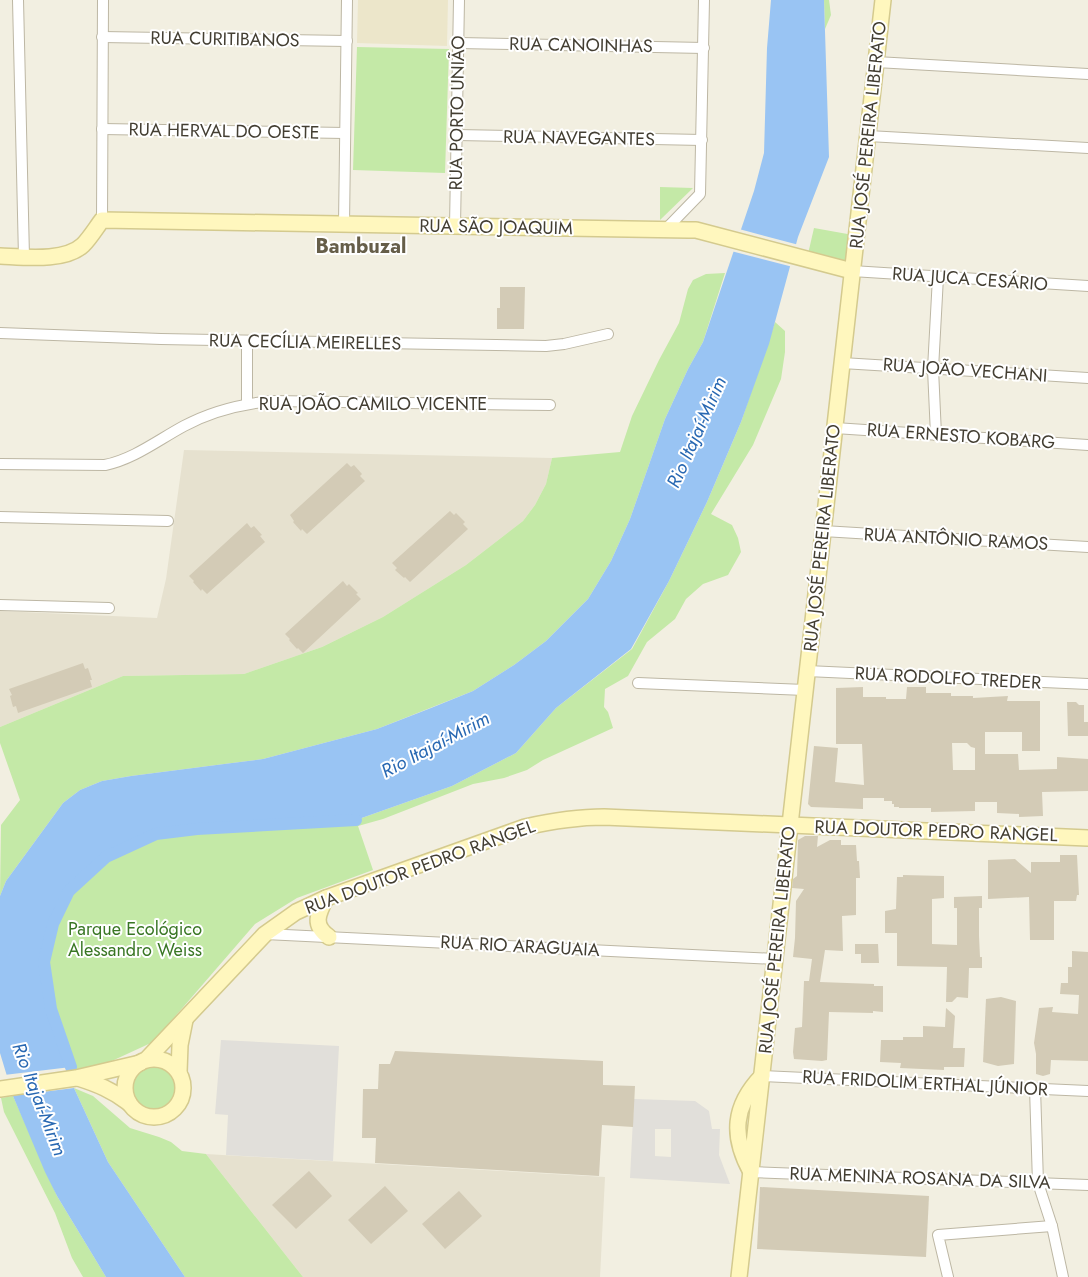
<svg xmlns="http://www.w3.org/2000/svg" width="1088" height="1277" font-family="Jost,sans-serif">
<rect width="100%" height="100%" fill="#f2efe1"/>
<g fill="#e6e1cf">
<polygon points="184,450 552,458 546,484 535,505 523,521 466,565 383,617 322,647 244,674 123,676 0,727 0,611 157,618 166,579"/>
<polygon points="206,1154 605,1177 600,1277 303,1277"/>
</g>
<polygon fill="#ece6ca" points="358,0 448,0 447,46 357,43"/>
<g fill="#c4e9a7">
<polygon points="824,0 829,0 831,15 825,29"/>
<polygon points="357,47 449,49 445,173 353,170"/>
<polygon points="660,187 693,188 660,220"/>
<polygon points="814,228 853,235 848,262 845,262 808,254"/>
<polygon points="725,273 703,342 688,369 665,419 630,519 611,561 588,599 546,641 514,665 473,691 377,729 263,759 131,776 102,781 80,790 63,803 6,881 0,896 1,825 20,800 0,743 0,727 123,676 244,674 322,647 383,617 466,565 523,521 535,505 546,484 552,458 620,452 632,416 659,360 679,323 688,289 693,280 706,274"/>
<polygon points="775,322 785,331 785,352 781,379 753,445 711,514 732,525 738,538 741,552 728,575 703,584 686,599 675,619 647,642 628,676 605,689 604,707 608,712 613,728 543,760 527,770 504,778 473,784 383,819 358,826 373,870 297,898 255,924 153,1042 101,1066 71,1071 51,1009 44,962 53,924 69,891 106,857 156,834 197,829 356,820 452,786 516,753 556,708 632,649 669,581 707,502 741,422"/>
<circle cx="155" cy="1089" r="23"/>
<polygon points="74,1088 93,1096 130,1128 159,1137 171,1142 182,1151 206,1154 303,1277 185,1277 108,1162"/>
<polygon points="13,1096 57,1196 106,1277 83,1277 72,1258 55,1213 4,1112 1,1098"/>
</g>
<g fill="#e1dfda" fill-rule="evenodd">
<polygon points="221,1040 339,1046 333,1161 226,1155 228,1115 215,1114"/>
<path d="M 634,1099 L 695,1101 L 709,1111 L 712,1129 L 720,1129 L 719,1155 L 730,1184 L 630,1178 ZM 655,1129 L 671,1129 L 671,1157 L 655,1156 Z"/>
</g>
<polygon fill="#99c4f3" points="771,0 824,0 829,157 798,237 769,344 741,422 707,502 669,581 631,649 556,708 516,753 452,786 356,820 197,829 156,834 106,857 70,891 53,924 44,962 51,1009 71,1067 74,1088 108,1162 185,1277 106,1277 57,1196 45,1172 13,1096 0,1053 0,896 6,881 63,803 80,790 102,781 131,776 263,759 377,729 431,708 473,691 514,665 546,641 588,599 611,561 630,519 665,419 688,369 703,342 754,191 764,153 767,48"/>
<g fill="#f2efe1">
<polygon points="739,229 799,245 793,267 731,251"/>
<polygon points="71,1067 74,1088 11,1096 4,1075"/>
</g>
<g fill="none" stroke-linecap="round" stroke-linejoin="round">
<polyline stroke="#99c4f3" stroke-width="12" points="71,1067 51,1009 44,962 53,924 69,891 106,857 156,834 197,829 356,820"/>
</g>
<g fill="#d3cbb6" fill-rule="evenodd">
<polygon points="500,287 525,287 524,329 497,329 497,308 500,308"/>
<polygon points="347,463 351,467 354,465 362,474 360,476 365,481 307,534 302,529 301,531 293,522 294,521 290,515"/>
<polygon points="450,511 454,515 456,513 465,522 463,524 468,529 410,582 405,577 404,578 395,570 397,568 392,563"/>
<polygon points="247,523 251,528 254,526 262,535 260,536 265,542 207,594 202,589 201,591 193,582 194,581 189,576"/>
<polygon points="343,581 347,586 349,584 358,593 356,594 361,599 303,653 298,648 297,649 289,640 290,639 285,634"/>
<polygon points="83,663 85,669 88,668 92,680 90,680 92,687 18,713 16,706 13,707 10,696 12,695 9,689"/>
<path d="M 863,687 L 863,697 L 886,697 L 886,699 L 906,699 L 907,687 L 926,687 L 926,693 L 951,693 L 951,696 L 973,696 L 973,698 L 1008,696 L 1007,701 L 1040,701 L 1040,751 L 1022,751 L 1022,732 L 985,732 L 985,754 L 1018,754 L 1019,770 L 1057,769 L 1057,757 L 1088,759 L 1088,791 L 1042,792 L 1043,816 L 1019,817 L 1019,814 L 997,813 L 997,802 L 975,802 L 975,811 L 931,812 L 931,808 L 899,808 L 899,807 L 894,807 L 894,804 L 892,804 L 892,801 L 884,801 L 884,798 L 863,798 L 863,809 L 811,807 L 808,804 L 814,746 L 838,748 L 835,782 L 864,785 L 862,744 L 836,744 L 836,688 ZM 952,743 L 967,743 L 971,747 L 975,748 L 975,770 L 953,770 Z"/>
<polygon points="1067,702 1076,702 1079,705 1084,705 1084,722 1088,722 1088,736 1068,736"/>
<polygon points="805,836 818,836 817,847 830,840 841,840 841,845 856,845 857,861 859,861 860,878 856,878 856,915 842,916 843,951 825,950 820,982 874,984 874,986 883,986 883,1012 873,1011 873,1013 829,1012 827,1060 822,1061 794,1059 793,1052 795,1028 802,1027 804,981 809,981 812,959 793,957 795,938 796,901 804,889 792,888 793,879 797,876 798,840"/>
<polygon points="1060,855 1077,855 1079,895 1077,895 1076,901 1054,901 1054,940 1030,940 1029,897 988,899 988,860 1015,859 1031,873 1031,862 1060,862"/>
<polygon points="903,875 944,876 944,898 932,899 932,944 957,945 957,908 954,908 954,897 982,896 982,908 979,908 979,936 980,957 982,957 982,968 969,968 968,998 957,997 952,1002 946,1002 947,967 897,966 897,933 885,933 885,911 896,909 897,877 903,877"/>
<polygon points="855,944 878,944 879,963 861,963 861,954 855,954"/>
<polygon points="1072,951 1088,952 1088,1061 1051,1060 1050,1074 1043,1076 1036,1074 1036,1054 1034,1043 1039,1008 1053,1007 1052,1012 1078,1014 1079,995 1060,994 1061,983 1068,983 1068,967 1072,967"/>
<polygon points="1001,997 1016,1001 1014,1064 998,1066 983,1062 986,999"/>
<polygon points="946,1008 955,1016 953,1048 965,1048 964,1067 944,1067 944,1070 900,1068 901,1063 880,1062 881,1040 903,1040 903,1037 923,1037 923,1026 945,1027"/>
<polygon points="395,1051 603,1061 603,1085 635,1086 633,1127 602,1125 599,1176 375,1163 376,1138 362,1138 363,1089 378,1089 379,1064 390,1064"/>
<polygon points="309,1171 332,1196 296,1229 272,1205"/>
<polygon points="385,1186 408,1211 371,1244 348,1220"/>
<polygon points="760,1187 929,1196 926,1257 757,1249"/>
<polygon points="459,1191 482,1216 445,1249 422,1224"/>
</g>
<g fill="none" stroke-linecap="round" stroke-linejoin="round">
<defs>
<g id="street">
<polyline points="18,0 24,257"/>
<polyline points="102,37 347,41"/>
<polyline points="459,43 704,48"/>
<polyline points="876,62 1088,74"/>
<polyline points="102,129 345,133"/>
<polyline points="457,135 702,140"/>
<polyline points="868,136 1088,148"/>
<polyline points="102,220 103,0"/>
<polyline points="344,224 347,0"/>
<polyline points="455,226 459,0"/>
<polyline points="666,229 700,194 704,0"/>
<polyline points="852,271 1088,286"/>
<polyline points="0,333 161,339 546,346 564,344 608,334"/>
<polyline points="842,363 1088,378"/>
<polyline points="247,403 247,341"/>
<polyline points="835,428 1088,445"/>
<polyline points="936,435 933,369 938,277"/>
<path d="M 0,464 L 105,465 C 134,459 158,440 184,426 C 212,411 240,404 272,401 L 550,405"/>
<polyline points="0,517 168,521"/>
<polyline points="823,531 1088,547"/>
<polyline points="0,605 109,608"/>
<polyline points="807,671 1088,684"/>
<polyline points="638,683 805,690"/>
<polyline points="265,934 775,959"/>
<polyline points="762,1076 1088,1091"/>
<polyline points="1035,1088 1038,1183 1052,1226 1063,1277"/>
<polyline points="751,1172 1088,1185"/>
<polyline points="948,1277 938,1235 1052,1226"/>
</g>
<g id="secondary">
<path d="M 0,256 C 24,257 65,262 83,245 C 90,238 96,228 102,220 L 688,230 L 696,230 L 852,271"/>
<path d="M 326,898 C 318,914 312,925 329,937"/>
<circle cx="154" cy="1088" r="29"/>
<path d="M 147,1059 L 265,934 L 296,912 L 326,898 L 525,827 C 552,821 577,817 604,817 L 1088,838"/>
<polyline points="179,1072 180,1045 185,1020"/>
<path d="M 78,1078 C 97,1084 112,1090 129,1103"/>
<polyline points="0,1089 76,1078 140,1063"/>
<path d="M 751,1172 C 731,1136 733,1106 762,1076"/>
<polyline points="739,1277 883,0"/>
</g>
</defs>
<use href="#street" stroke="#bdb7a4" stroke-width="12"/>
<use href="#secondary" stroke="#d4ca8e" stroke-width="18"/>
<use href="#street" stroke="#fff" stroke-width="10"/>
<use href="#secondary" stroke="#fff7be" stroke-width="15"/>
</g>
<g text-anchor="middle" stroke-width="4" stroke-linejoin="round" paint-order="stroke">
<g font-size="18" fill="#433e32" stroke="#fff">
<text transform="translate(225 39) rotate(1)" y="6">RUA CURITIBANOS</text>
<text transform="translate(581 45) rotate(1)" y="6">RUA CANOINHAS</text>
<text transform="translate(457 113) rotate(-89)" y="6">RUA PORTO UNIÃO</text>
<text transform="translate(224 131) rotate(1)" y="6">RUA HERVAL DO OESTE</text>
<text transform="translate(868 135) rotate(-84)" y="6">RUA JOSÉ PEREIRA LIBERATO</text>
<text transform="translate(579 138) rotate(1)" y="6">RUA NAVEGANTES</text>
<text transform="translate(496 227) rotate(1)" y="6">RUA SÃO JOAQUIM</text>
<text transform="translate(970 279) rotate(4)" y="6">RUA JUCA CESÁRIO</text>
<text transform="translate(305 342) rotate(1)" y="6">RUA CECÍLIA MEIRELLES</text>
<text transform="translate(965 370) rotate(4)" y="6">RUA JOÃO VECHANI</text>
<text x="373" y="410">RUA JOÃO CAMILO VICENTE</text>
<text transform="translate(961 436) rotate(4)" y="6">RUA ERNESTO KOBARG</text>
<text transform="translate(822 538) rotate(-84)" y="6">RUA JOSÉ PEREIRA LIBERATO</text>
<text transform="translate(956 539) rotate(3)" y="6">RUA ANTÔNIO RAMOS</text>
<text transform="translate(948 678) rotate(3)" y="6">RUA RODOLFO TREDER</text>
<text transform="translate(936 831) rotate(2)" y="6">RUA DOUTOR PEDRO RANGEL</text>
<text transform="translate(420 867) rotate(-20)" y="6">RUA DOUTOR PEDRO RANGEL</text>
<text transform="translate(777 940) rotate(-84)" y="6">RUA JOSÉ PEREIRA LIBERATO</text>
<text transform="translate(520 946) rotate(3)" y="6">RUA RIO ARAGUAIA</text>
<text transform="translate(925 1083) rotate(3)" y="6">RUA FRIDOLIM ERTHAL JÚNIOR</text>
<text transform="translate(920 1178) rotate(2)" y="6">RUA MENINA ROSANA DA SILVA</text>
</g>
<g font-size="18" fill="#397624" stroke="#fff">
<text x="135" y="935">Parque Ecológico<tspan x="135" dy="21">Alessandro Weiss</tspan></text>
</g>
<g font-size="19" font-style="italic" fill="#2868b2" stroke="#fff">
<text transform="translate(696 432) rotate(-66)" y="7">Rio Itajaí-Mirim</text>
<text transform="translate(435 744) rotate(-28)" y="7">Rio Itajaí-Mirim</text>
<text transform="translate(40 1099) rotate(69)" y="7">Rio Itajaí-Mirim</text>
</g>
<g font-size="20" font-weight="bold" fill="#665e49" stroke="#fff">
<text x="361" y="253">Bambuzal</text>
</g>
</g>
</svg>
